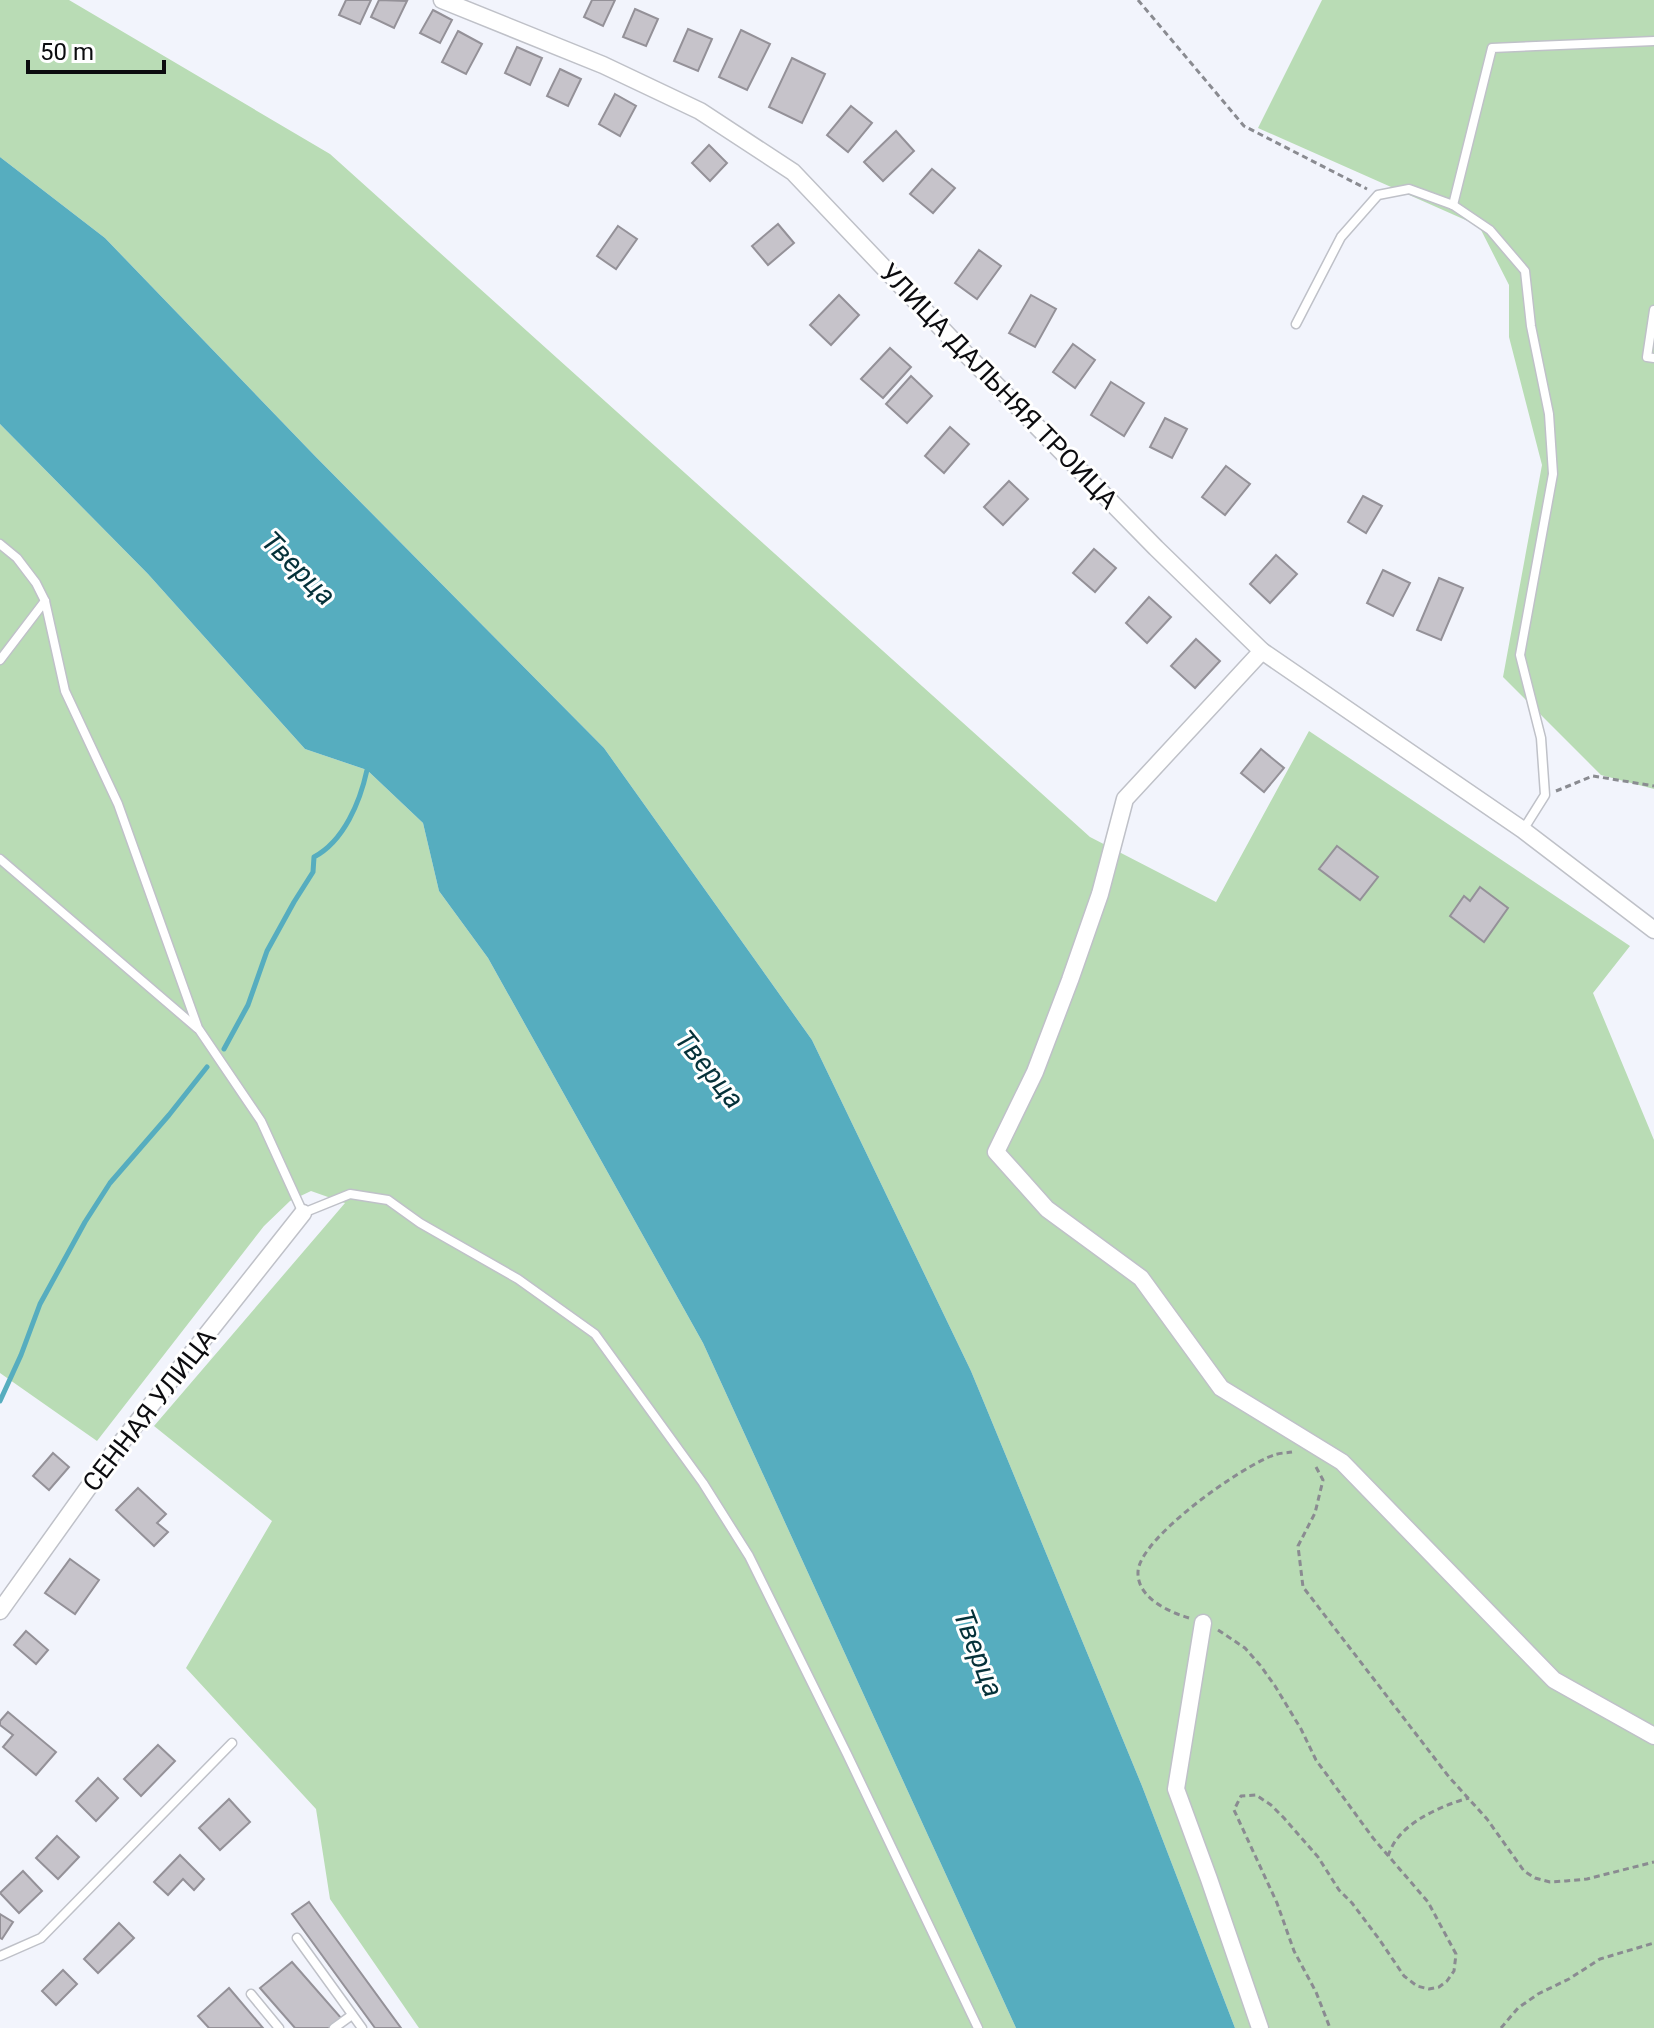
<svg xmlns="http://www.w3.org/2000/svg" width="1654" height="2028" font-family="Roboto,sans-serif">
<rect width="100%" height="100%" fill="#f2f4fc"/>
<g fill="#b9dcb5">
<polygon points="0,0 69,0 330,154 1090,837 1216,902 1309,731 1630,946 1593,993 1654,1140 1654,2028 1235,2028 1142,1786 971,1371 812,1040 604,748 314,455 105,238 0,157"/>
<polygon points="1322,0 1654,0 1654,789 1601,775 1503,677 1542,465 1509,337 1509,285 1479,226 1258,128"/>
<polygon points="0,424 148,574 305,749 367,770 423,823 439,891 488,958 703,1343 1016,2028 419,2028 330,1899 316,1809 186,1668 272,1521 154,1426 345,1203 311,1191 290,1201 264,1226 97,1441 0,1373"/>
</g>
<polygon fill="#56adbf" points="0,157 105,238 314,455 604,748 812,1040 971,1371 1142,1786 1235,2028 1016,2028 703,1343 488,958 439,891 423,823 367,770 305,749 148,574 0,424"/>
<g fill="none" stroke-linecap="round" stroke-linejoin="round">
<g stroke="#56adbf" stroke-width="5">
<path d="M 224,1049 L 248,1005 L 267,951 L 294,902 L 313,872 L 314,857 C 344,841 360,802 367,770"/>
<polyline points="0,1401 21,1355 40,1304 85,1222 110,1183 169,1115 207,1067"/>
</g>
</g>
<g fill="#c6c3ca" stroke="#949198" stroke-width="2">
<polygon points="346,0 371,0 360,24 339,15"/>
<polygon points="379,0 407,1 394,28 371,17"/>
<polygon points="592,0 615,0 603,26 584,17"/>
<polygon points="635,9 658,19 646,46 623,37"/>
<polygon points="433,10 452,20 440,43 420,33"/>
<polygon points="688,29 712,39 698,71 674,61"/>
<polygon points="741,30 770,44 747,90 719,77"/>
<polygon points="458,31 482,44 466,74 442,62"/>
<polygon points="517,47 542,58 530,85 505,73"/>
<polygon points="792,58 825,74 802,123 769,107"/>
<polygon points="560,69 581,79 568,106 547,96"/>
<polygon points="615,94 636,106 620,136 599,124"/>
<polygon points="851,106 872,123 848,152 827,135"/>
<polygon points="896,131 914,151 883,181 864,162"/>
<polygon points="709,145 727,163 710,181 692,163"/>
<polygon points="932,169 955,188 933,213 910,194"/>
<polygon points="778,224 794,243 768,265 752,246"/>
<polygon points="618,226 637,239 616,269 597,256"/>
<polygon points="979,250 1001,266 977,299 955,283"/>
<polygon points="839,295 859,315 831,345 810,325"/>
<polygon points="1031,295 1056,309 1035,347 1009,333"/>
<polygon points="1073,344 1095,360 1075,388 1053,372"/>
<polygon points="890,348 911,367 883,398 861,379"/>
<polygon points="911,376 932,396 907,423 886,404"/>
<polygon points="1111,382 1144,403 1124,436 1091,415"/>
<polygon points="1165,418 1187,429 1172,458 1150,447"/>
<polygon points="950,427 969,444 944,473 925,456"/>
<polygon points="1226,466 1250,484 1225,515 1202,497"/>
<polygon points="1009,481 1028,499 1003,525 984,507"/>
<polygon points="1363,496 1382,506 1366,533 1348,522"/>
<polygon points="1094,549 1116,568 1095,592 1073,573"/>
<polygon points="1276,555 1297,574 1270,603 1250,584"/>
<polygon points="1383,570 1410,583 1393,616 1367,603"/>
<polygon points="1439,578 1463,588 1441,640 1417,630"/>
<polygon points="1149,597 1171,617 1147,643 1126,623"/>
<polygon points="1196,639 1220,661 1195,688 1171,666"/>
<polygon points="1261,749 1284,768 1264,792 1241,773"/>
<polygon points="1337,846 1378,877 1360,900 1319,869"/>
<polygon points="1480,887 1508,908 1484,942 1450,916 1464,896 1470,901"/>
<polygon points="53,1453 69,1467 49,1490 33,1476"/>
<polygon points="138,1488 166,1514 157,1523 168,1532 154,1546 116,1510"/>
<polygon points="70,1559 99,1580 75,1614 45,1593"/>
<polygon points="26,1631 48,1650 36,1664 14,1645"/>
<polygon points="8,1712 56,1752 36,1775 3,1747 13,1735 0,1725 0,1721"/>
<polygon points="158,1745 175,1761 141,1796 124,1779"/>
<polygon points="98,1778 118,1798 96,1821 76,1801"/>
<polygon points="229,1799 250,1822 220,1850 199,1828"/>
<polygon points="57,1836 79,1857 58,1879 36,1858"/>
<polygon points="180,1855 204,1879 194,1890 183,1879 168,1895 154,1882"/>
<polygon points="23,1871 42,1891 19,1913 0,1893"/>
<polygon points="309,1902 401,2028 375,2028 292,1914"/>
<polygon points="0,1914 13,1922 2,1939 0,1938"/>
<polygon points="119,1923 134,1938 98,1973 84,1959"/>
<polygon points="292,1962 342,2019 330,2028 295,2028 260,1988"/>
<polygon points="63,1970 77,1984 56,2005 42,1991"/>
<polygon points="229,1988 263,2028 209,2028 198,2016"/>
</g>
<g fill="none" stroke-linecap="round" stroke-linejoin="round">
<defs>
<g id="service">
<polyline points="1453,205 1492,48 1654,41"/>
<polyline points="1654,310 1647,357 1654,358"/>
<polyline points="1296,324 1341,237 1378,195 1409,189 1453,205 1490,230 1525,271 1531,326 1549,414 1553,474 1520,655 1541,738 1545,795 1523,830"/>
<polyline points="0,544 17,558 36,583 45,601 65,691 118,804 198,1028 261,1121 303,1213 350,1194 388,1200 420,1223 518,1279 595,1334 703,1483 749,1556 847,1754 978,2028"/>
<polyline points="0,660 45,601"/>
<polyline points="0,859 197,1028"/>
<polyline points="297,1938 362,2028"/>
<polyline points="0,1956 41,1938 232,1743"/>
<polyline points="251,1994 279,2028"/>
<polyline points="334,2028 352,2015"/>
</g>
<g id="minor">
<polyline points="442,0 603,65 700,111 793,172 962,350 1156,548 1262,651 1523,830 1654,930"/>
<polyline points="1262,651 1125,799 1100,894 1070,980 1035,1072 996,1152 1047,1209 1141,1278 1221,1388 1342,1462 1554,1680 1654,1736"/>
<polyline points="0,1611 113,1453 303,1213"/>
<polyline points="1203,1623 1176,1789 1209,1879 1260,2028"/>
</g>
</defs>
<use href="#service" stroke="#bfc1c8" stroke-width="11"/>
<use href="#minor" stroke="#bfc1c8" stroke-width="19"/>
<g stroke="#8a8b91" stroke-width="3" stroke-dasharray="6 4" stroke-linecap="butt">
<polyline points="1138,0 1244,126 1367,189"/>
<polyline points="1556,791 1593,776 1654,786"/>
<polyline points="1316,1467 1323,1480 1315,1513 1298,1546 1303,1587 1449,1777 1487,1819 1524,1871 1535,1878 1550,1882 1566,1881 1587,1879 1654,1862"/>
<path d="M 1189,1618 C 1169,1612 1137,1598 1138,1572 C 1139,1538 1242,1466 1274,1455 C 1279,1453 1286,1453 1292,1452"/>
<polyline points="1218,1630 1245,1648 1260,1665 1275,1686 1301,1729 1316,1760 1373,1838 1428,1902 1456,1954 1454,1971 1447,1981 1439,1987 1429,1989 1417,1986 1404,1976 1379,1939 1352,1903 1339,1890 1318,1857 1284,1818 1271,1805 1256,1795 1241,1796 1234,1810 1277,1903 1294,1951 1316,1992 1330,2028"/>
<path d="M 1388,1856 C 1390,1851 1393,1843 1397,1839 C 1411,1819 1446,1804 1469,1798"/>
<polyline points="1501,2028 1518,2008 1538,1994 1569,1979 1600,1959 1654,1943"/>
</g>
<use href="#service" stroke="#fff" stroke-width="8"/>
<use href="#minor" stroke="#fff" stroke-width="16"/>
</g>
<g text-anchor="middle" stroke-width="6" stroke-linejoin="round" paint-order="stroke">
<g font-size="26" fill="#0c0c0f" stroke="#fff">
<text transform="translate(999 386) rotate(46)" y="9">УЛИЦА ДАЛЬНЯЯ ТРОИЦА</text>
<text transform="translate(149 1410) rotate(-52)" y="9">СЕННАЯ УЛИЦА</text>
</g>
<g font-size="28" font-style="italic" fill="#053139" stroke="#fff">
<text transform="translate(299 568) rotate(45)" y="10">Тверца</text>
<text transform="translate(710 1069) rotate(51)" y="10">Тверца</text>
<text transform="translate(979 1653) rotate(69)" y="10">Тверца</text>
</g>
</g>
<path d="M28 60v12h136v-12" fill="none" stroke="#0c0c0f" stroke-width="4"/>
<text x="40" y="60" font-size="24" fill="#0c0c0f" stroke="#ffffff" stroke-width="6" paint-order="stroke">50 m</text>
</svg>
